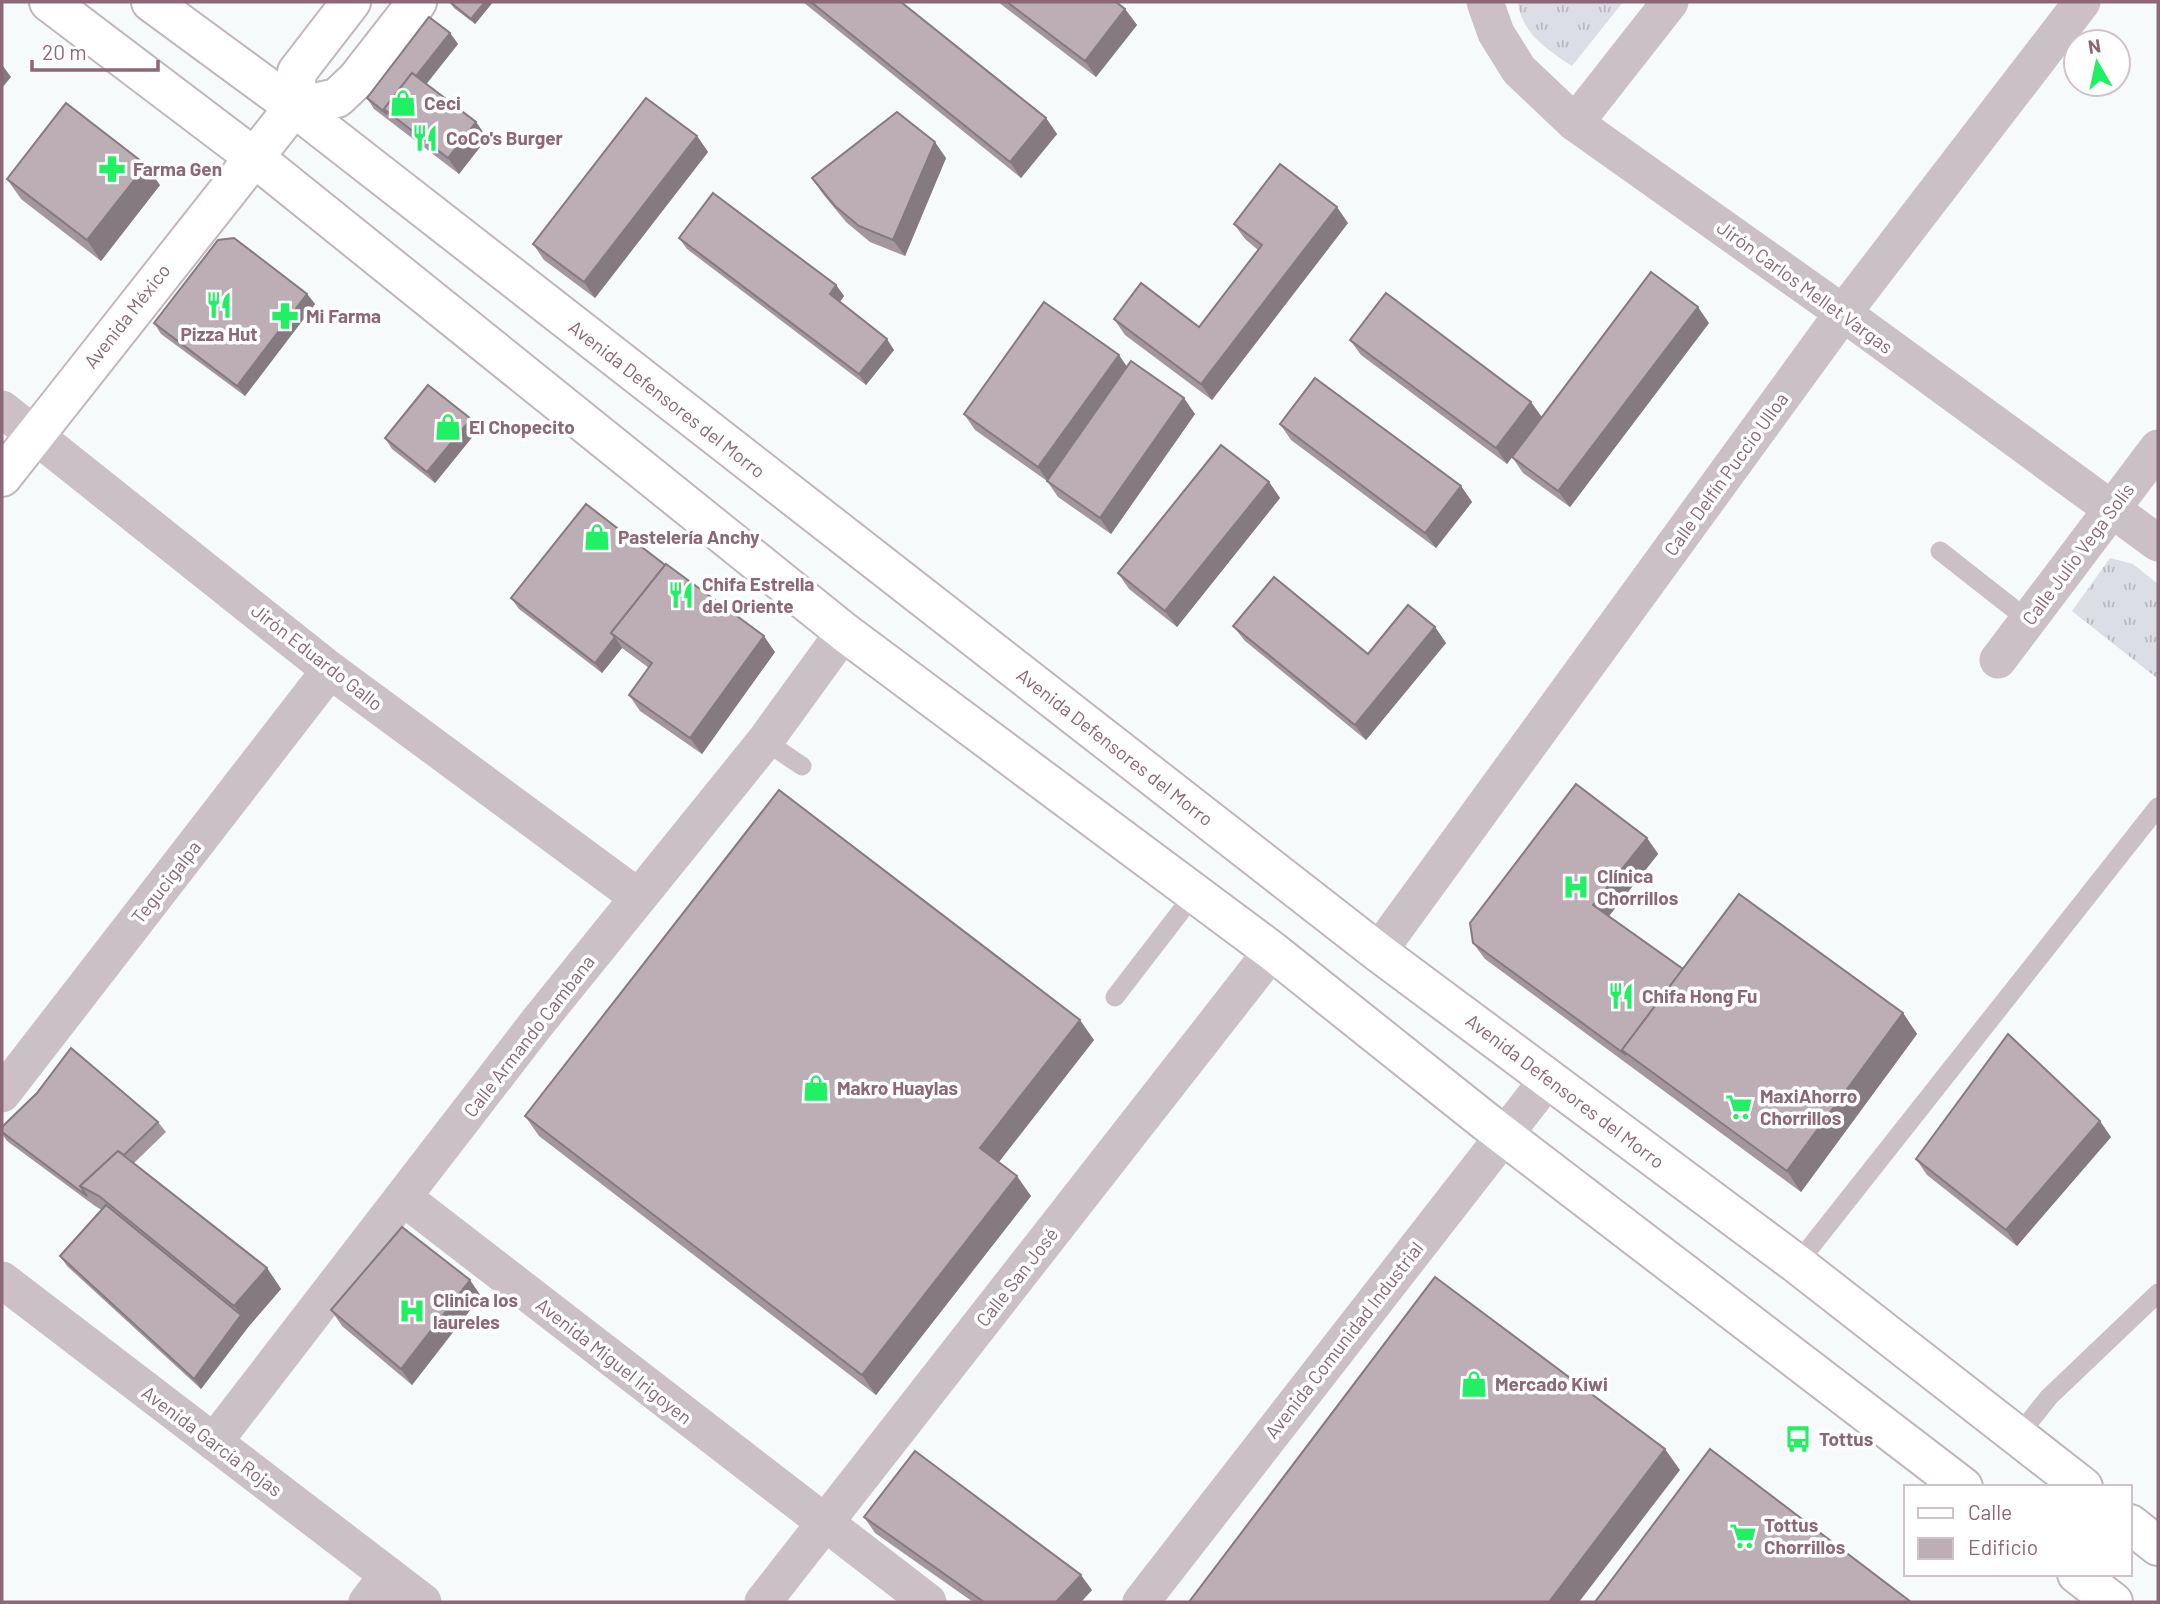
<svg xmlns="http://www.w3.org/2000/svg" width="2160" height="1604" font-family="Barlow,sans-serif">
<defs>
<pattern id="grass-tufts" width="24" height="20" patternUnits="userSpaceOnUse" patternTransform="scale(1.75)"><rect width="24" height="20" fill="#dbdee4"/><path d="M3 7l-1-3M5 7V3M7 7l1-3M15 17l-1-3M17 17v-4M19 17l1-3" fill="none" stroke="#b8b8be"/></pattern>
</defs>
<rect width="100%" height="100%" fill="#f7fafa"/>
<g fill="url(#grass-tufts)">
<path d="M 1518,2 L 1623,2 L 1572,66 C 1548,50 1521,33 1518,2 Z"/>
<polygon points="2110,558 2133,564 2158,584 2158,679 2072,611"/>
</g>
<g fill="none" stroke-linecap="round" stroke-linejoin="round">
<defs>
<g id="secondary">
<polyline points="294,107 337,98 357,79 417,2"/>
<polyline points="2,477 294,107 297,72 351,2"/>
</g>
<g id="primary">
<polyline points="49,2 255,158 844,632 1272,951 1485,1121 1963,1487"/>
<polyline points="151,2 294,107 1378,952 1797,1264 2083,1487"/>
<polyline points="2130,1524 2158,1546"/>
<polyline points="2077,1574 2113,1602"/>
</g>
</defs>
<use href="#secondary" stroke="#c3b7bc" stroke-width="42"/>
<use href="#primary" stroke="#c0b6bb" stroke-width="42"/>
<g stroke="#cac0c5" stroke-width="19">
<polyline points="1940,551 2028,620"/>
<polyline points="765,741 802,766"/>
<polyline points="1115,997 1195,893"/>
<polyline points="1797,1264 2158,807"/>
<polyline points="2018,1436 2049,1397 2158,1293"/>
</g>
<g stroke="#cac0c5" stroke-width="37">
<polyline points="1485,2 1496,33 1519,70 1575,123 1843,313 2158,543"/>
<polyline points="1575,123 1670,2"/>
<polyline points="2,409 330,670 638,897"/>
<polyline points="1998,660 2158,448"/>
<polyline points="1378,952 1843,313 2082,2"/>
<polyline points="2,1094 330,670"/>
<polyline points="404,1198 928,1602"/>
<polyline points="2,1280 423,1602"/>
<polyline points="214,1442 537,1023 765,741 844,632"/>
<polyline points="367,1602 388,1575"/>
<polyline points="763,1602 1272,951"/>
<polyline points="1141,1602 1548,1079"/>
</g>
<use href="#secondary" stroke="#fff" stroke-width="38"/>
<use href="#primary" stroke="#fff" stroke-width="38"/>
</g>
<g fill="#a3969c">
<polygon points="450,2 493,2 475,24 454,8"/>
<polygon points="803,2 901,2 1046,118 1057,134 1021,178"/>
<polygon points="998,2 1116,2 1125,9 1137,25 1096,77"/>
<polygon points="450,33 458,44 426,84 476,122 487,138 459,174 374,109 367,98"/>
<polygon points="697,136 708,152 595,298 544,260 533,244"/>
<polygon points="946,158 905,256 870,242 846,222 823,194 812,178"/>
<polygon points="7,179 160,185 101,261 21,199"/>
<polygon points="1348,223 1212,400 1125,335 1114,319 1199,327 1258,250 1245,239 1234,224"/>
<polygon points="679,238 836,285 844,296 840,302 894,350 866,385 687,249"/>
<polygon points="307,294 315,304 245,396 161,334 154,323"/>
<polygon points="1709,323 1570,507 1523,473 1512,457 1507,464 1361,355 1350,340 1531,402 1542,417"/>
<polygon points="1127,366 1195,414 1111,534 1058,497 1047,481 975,430 964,414"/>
<polygon points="471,419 478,430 435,483 392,449 385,438"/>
<polygon points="1280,424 1461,486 1472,502 1436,548 1291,440"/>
<polygon points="1269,482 1280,498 1177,627 1129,589 1118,573"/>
<polygon points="511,598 775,652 702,754 640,711 629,695 649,668 622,648 602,673 519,609"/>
<polygon points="1233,626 1368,654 1435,627 1446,643 1366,740 1245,641"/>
<polygon points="1647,838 1658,854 1609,916 1683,969 1903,1013 1917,1034 1801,1192 1485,959 1473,943"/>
<polygon points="1094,1040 999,1162 1031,1196 876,1395 539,1136 525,1116"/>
<polygon points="158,1122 166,1132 134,1163 267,1268 281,1289 249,1326 201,1389 67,1266 60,1256 102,1210 95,1206 7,1141 2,1134 2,1127"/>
<polygon points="2111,1137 2017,1246 1927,1175 1916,1159"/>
<polygon points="481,1296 412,1385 342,1326 331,1310"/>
<polygon points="864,1517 1092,1590 1081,1602 973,1602 875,1533"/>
</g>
<g fill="#847a7f">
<polygon points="485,2 493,2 475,24 471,19"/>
<polygon points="1125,9 1137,25 1096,77 1085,61"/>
<polygon points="450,33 458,44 398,120 388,113"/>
<polygon points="3,66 11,77 2,88 2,67"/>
<polygon points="1046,118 1057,134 1021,178 1010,162"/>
<polygon points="476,122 487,138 459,174 448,158"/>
<polygon points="697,136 708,152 595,298 584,282"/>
<polygon points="935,142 946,158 905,256 893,240"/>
<polygon points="146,165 160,185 101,261 87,240"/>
<polygon points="1337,207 1348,223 1212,400 1201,384"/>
<polygon points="836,285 844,296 837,305 830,294"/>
<polygon points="307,294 315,304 245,396 237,386"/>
<polygon points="1698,307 1709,323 1570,507 1558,491"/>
<polygon points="887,339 894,350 866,385 859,374"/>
<polygon points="1119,355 1130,371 1049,483 1038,467"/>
<polygon points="1184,398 1195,414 1111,534 1100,518"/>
<polygon points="1531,402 1542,418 1507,464 1496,448"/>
<polygon points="471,419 478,430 435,483 427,472"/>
<polygon points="1269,482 1280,498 1177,627 1165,611"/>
<polygon points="1461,486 1472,502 1436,548 1425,533"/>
<polygon points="1435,627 1446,643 1366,740 1355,725"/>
<polygon points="764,636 775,652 702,754 690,738"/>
<polygon points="615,637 622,648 602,673 595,663"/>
<polygon points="1647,838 1658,854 1605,921 1593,905"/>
<polygon points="1903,1013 1917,1034 1801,1192 1787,1171"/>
<polygon points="1080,1020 1094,1040 994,1168 980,1148"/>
<polygon points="2100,1121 2111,1137 2017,1246 2006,1230"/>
<polygon points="1017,1176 1031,1196 876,1395 862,1375"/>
<polygon points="267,1268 281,1289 249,1326 201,1389 194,1379 241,1315 234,1306"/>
<polygon points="470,1280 481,1296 412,1385 401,1369"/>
<polygon points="1665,1449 1680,1470 1579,1602 1549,1602"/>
<polygon points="1081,1575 1092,1590 1081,1602 1056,1602"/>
</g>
<g fill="#bdaeb5" stroke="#847a7f" stroke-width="2">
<polygon points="450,2 485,2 471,19"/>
<polygon points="811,2 901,2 1046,118 1010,162"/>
<polygon points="1007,2 1116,2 1125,9 1085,61"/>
<polygon points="429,17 450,33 416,76 412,73 384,109 387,114 367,98"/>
<polygon points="412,73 476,122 448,158 384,109"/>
<polygon points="646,98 697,136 584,282 533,244"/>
<polygon points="66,103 146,165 87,240 7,179"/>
<polygon points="897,112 935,142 893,240 859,226 835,206 812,178"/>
<polygon points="1280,164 1337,207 1201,384 1114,319 1141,283 1199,327 1262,245 1234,224"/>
<polygon points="713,193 836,285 830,294 887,339 859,374 679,238"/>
<polygon points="234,238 307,294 237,386 154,323 218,240"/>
<polygon points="1651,272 1698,307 1558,491 1512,457"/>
<polygon points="1386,293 1531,402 1496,448 1350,340"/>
<polygon points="1044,302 1119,355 1038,467 964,414"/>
<polygon points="1131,361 1184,398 1100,518 1047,481"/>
<polygon points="1315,378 1461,486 1425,533 1280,424"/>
<polygon points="428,385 471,419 427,472 385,438"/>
<polygon points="1221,445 1269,482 1165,611 1118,573"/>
<polygon points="586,504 665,565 611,633 615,637 595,663 511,598"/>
<polygon points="666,564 764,636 690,738 629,695 652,663 611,633"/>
<polygon points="1274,577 1368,654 1408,605 1435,627 1355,725 1233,626"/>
<polygon points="1576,784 1647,838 1593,905 1683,969 1622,1050 1626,1055 1473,943 1470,923"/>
<polygon points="779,790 1080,1020 980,1148 1017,1176 862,1375 525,1116"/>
<polygon points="1739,894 1903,1013 1787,1171 1622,1050"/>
<polygon points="2008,1034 2100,1121 2006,1230 1916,1159"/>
<polygon points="71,1048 158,1122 124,1155 118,1151 80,1186 87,1196 2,1132 2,1127 37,1093"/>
<polygon points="118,1151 267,1268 234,1306 99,1196 80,1186"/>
<polygon points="106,1205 241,1315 194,1379 60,1256"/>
<polygon points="402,1227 470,1280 401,1369 331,1310"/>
<polygon points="1435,1277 1665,1449 1549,1602 1189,1602"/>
<polygon points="1710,1449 1911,1602 1595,1602"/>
<polygon points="915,1451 1081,1575 1056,1602 984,1602 864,1517"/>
</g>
<defs>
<symbol id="shop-bare" viewBox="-9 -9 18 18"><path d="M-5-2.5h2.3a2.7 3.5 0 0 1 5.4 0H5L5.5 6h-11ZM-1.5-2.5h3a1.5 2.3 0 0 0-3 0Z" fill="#21f065" stroke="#fff" stroke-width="2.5" paint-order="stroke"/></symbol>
<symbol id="restaurant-bare" viewBox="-9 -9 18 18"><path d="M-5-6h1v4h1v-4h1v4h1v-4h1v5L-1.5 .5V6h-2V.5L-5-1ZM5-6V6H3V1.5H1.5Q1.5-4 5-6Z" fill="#21f065" stroke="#fff" stroke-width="2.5" paint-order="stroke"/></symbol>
<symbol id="pharmacy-bare" viewBox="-9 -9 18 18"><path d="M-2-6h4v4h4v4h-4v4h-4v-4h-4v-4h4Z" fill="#21f065" stroke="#fff" stroke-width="2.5" paint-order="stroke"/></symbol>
<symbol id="hospital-bare" viewBox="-9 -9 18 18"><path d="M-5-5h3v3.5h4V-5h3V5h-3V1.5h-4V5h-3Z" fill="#21f065" stroke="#fff" stroke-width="2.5" paint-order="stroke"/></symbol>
<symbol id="supermarket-bare" viewBox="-9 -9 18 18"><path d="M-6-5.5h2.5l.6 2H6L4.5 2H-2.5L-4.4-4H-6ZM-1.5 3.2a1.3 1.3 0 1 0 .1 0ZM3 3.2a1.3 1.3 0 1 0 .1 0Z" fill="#21f065" stroke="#fff" stroke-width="2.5" paint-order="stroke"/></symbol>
<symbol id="bus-bare" viewBox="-9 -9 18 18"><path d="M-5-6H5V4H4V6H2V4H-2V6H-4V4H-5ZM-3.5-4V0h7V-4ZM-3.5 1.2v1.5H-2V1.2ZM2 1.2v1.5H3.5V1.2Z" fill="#21f065" stroke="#fff" stroke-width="2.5" paint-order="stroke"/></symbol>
</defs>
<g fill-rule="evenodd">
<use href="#shop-bare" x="384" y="84" width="38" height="38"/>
<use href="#restaurant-bare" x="406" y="119" width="38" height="38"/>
<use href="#pharmacy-bare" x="93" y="150" width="38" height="38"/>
<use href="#restaurant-bare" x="200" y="286" width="38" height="38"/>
<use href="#pharmacy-bare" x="266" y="297" width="38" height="38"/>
<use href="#shop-bare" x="429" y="408" width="38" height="38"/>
<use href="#shop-bare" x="578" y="518" width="38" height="38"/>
<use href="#restaurant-bare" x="662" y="576" width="38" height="38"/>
<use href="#hospital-bare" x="1557" y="868" width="38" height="38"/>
<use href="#restaurant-bare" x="1602" y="977" width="38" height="38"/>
<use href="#shop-bare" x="797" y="1069" width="38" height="38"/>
<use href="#supermarket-bare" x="1720" y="1088" width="38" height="38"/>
<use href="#hospital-bare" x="393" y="1292" width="38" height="38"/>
<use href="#shop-bare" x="1455" y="1365" width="38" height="38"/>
<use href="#bus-bare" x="1779" y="1420" width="38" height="38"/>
<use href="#supermarket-bare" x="1724" y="1517" width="38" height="38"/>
</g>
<g text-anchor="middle" stroke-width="7" stroke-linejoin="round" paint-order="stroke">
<g font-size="19" font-weight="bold" fill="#8b6777" stroke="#fff" text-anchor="start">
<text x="424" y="110">Ceci</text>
<text x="446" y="145">CoCo's Burger</text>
<text x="133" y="176">Farma Gen</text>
<text x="306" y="323">Mi Farma</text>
<text x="219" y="341" text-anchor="middle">Pizza Hut</text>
<text x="469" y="434">El Chopecito</text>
<text x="618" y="544">Pastelería Anchy</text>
<text x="702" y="591">Chifa Estrella<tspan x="702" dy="22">del Oriente</tspan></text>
<text x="1597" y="883">Clínica<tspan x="1597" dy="22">Chorrillos</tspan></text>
<text x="1642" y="1003">Chifa Hong Fu</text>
<text x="837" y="1095">Makro Huaylas</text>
<text x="1760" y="1103">MaxiAhorro<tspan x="1760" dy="22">Chorrillos</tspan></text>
<text x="433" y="1307">Clinica los<tspan x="433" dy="22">laureles</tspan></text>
<text x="1495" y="1391">Mercado Kiwi</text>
<text x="1819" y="1446">Tottus</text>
<text x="1764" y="1532">Tottus<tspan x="1764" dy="22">Chorrillos</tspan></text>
</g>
<g font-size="19" fill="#8b6777" stroke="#fff">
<text transform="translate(1805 287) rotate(36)" y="7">Jirón Carlos Mellet Vargas</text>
<text transform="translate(127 316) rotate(-52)" y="7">Avenida México</text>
<text transform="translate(667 399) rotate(38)" y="7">Avenida Defensores del Morro</text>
<text transform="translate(1726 474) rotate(-54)" y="7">Calle Delfín Puccio Ulloa</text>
<text transform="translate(2078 554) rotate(-53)" y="7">Calle Julio Vega Solís</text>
<text transform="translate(317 657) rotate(38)" y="7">Jirón Eduardo Gallo</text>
<text transform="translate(1115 747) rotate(38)" y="7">Avenida Defensores del Morro</text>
<text transform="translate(166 882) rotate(-52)" y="7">Tegucigalpa</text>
<text transform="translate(529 1036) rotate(-52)" y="7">Calle Armando Cambana</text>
<text transform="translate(1565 1091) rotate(37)" y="7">Avenida Defensores del Morro</text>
<text transform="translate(1017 1277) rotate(-52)" y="7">Calle San José</text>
<text transform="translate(1344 1340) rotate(-52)" y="7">Avenida Comunidad Industrial</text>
<text transform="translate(614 1361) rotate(38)" y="7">Avenida Miguel Irigoyen</text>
<text transform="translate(212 1441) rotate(37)" y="7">Avenida García Rojas</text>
</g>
</g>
<rect width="2160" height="1604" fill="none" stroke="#8b6777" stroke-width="7"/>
<rect x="1904" y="1485" width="228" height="91" fill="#ffffff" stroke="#d1c2c9" stroke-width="2"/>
<rect x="1918" y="1508" width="35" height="10" fill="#ffffff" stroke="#d1c2c9" stroke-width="2"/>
<text x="1968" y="1520" font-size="21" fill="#8b6777">Calle</text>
<rect x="1918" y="1538" width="35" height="21" fill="#bdaeb5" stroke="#d1c2c9" stroke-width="2"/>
<text x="1968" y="1555" font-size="21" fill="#8b6777">Edificio</text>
<g transform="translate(2097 63) rotate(351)"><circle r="33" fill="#ffffff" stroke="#d1c2c9" stroke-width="2"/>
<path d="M0-5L12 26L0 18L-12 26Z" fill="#21f065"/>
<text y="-10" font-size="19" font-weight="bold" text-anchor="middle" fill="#8b6777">N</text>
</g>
<path d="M32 60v10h126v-10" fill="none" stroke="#8b6777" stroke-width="3.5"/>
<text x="42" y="60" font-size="21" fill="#8b6777" stroke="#ffffff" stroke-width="5" paint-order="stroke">20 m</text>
</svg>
